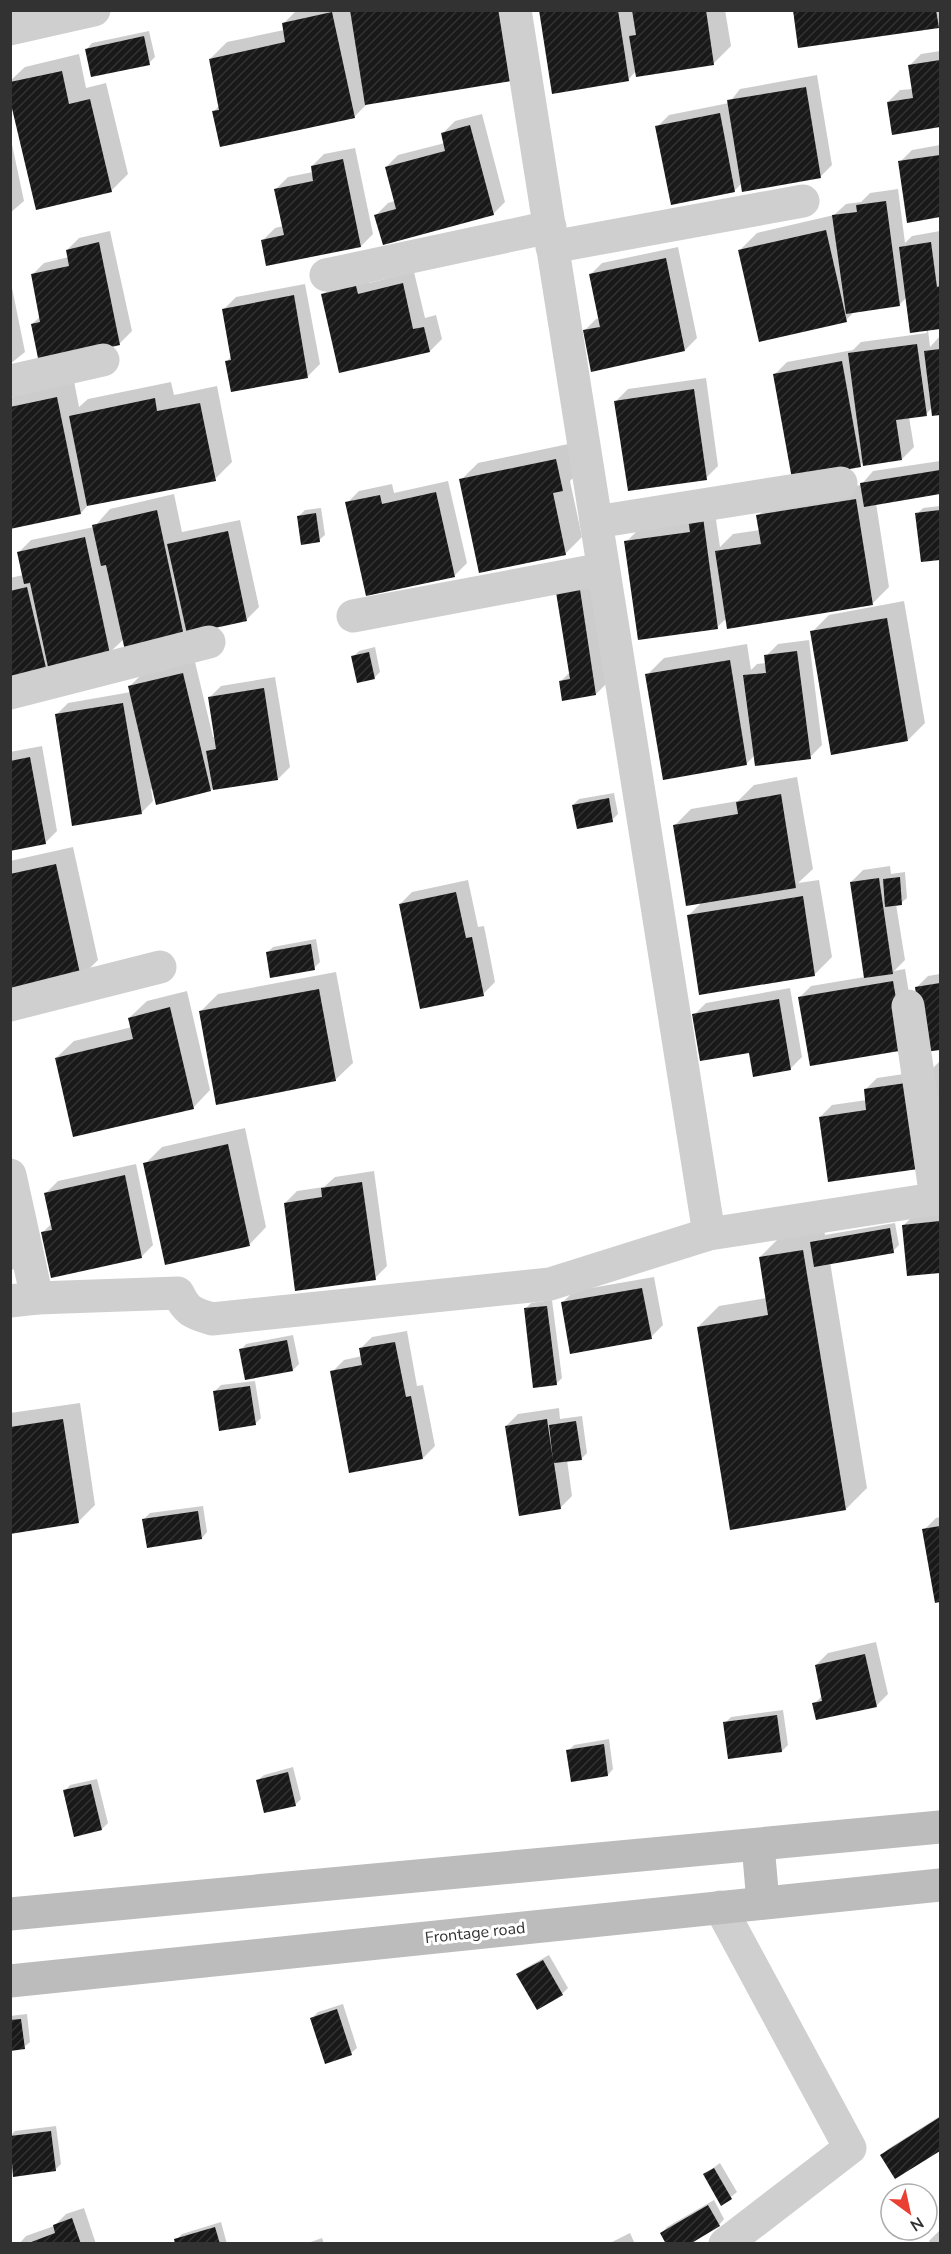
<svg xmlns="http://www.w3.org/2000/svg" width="951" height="2254" font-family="'Nunito Sans',sans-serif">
<defs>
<pattern id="building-hatch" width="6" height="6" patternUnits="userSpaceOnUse" patternTransform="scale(1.5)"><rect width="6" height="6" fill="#191919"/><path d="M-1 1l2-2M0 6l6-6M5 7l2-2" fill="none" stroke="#323232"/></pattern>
</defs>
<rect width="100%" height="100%" fill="#fff"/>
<g fill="#0003">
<polygon points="297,10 525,10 368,103 354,117 214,111 220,105 210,59 227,42 284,30 283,24"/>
<polygon points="540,10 725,10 731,46 714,63 636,71 628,80"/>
<polygon points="795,10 940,10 940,24 938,27"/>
<polygon points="149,31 155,57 149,63 87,49 92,43"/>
<polygon points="940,51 940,126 893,133 888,102 900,90 913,89 909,66 921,54"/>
<polygon points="79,54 86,88 106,83 128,174 111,191 10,94 10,81 25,67"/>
<polygon points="817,75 832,165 820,177 742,183 735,190 672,203 657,127 669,115 729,103 740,89"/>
<polygon points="482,114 505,202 493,214 376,215 388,203 395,201 386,167 398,155 445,143 443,133 455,121"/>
<polygon points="10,135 24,201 10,213"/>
<polygon points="940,145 940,216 909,221 900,162 912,150"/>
<polygon points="355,148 373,234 361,246 263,240 275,228 283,226 276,189 288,177 313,172 312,166 324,154"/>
<polygon points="898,189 905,243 912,236 940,231 940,328 928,330 930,347 940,336 940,413 933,414 932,408 926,414 909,417 914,447 902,459 864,461 860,465 775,374 787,362 853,350 861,342 927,333 926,330 907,297 900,304 855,311 846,320 740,250 757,233 834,215 846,204 861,202 870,193"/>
<polygon points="110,231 132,331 120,343 32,324 41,316 32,275 44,263 69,257 67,250 79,238"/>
<polygon points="678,247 697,338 685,350 584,331 596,319 600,318 590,275 602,263"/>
<polygon points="414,272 425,318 436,315 442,339 430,351 323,295 335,283 368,275 369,283"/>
<polygon points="10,278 25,352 10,364"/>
<polygon points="305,284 320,364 308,376 232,390 227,361 232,356 224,309 236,297"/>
<polygon points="706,378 718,466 706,478 616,401 628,389"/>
<polygon points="74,381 79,407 88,399 171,382 174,395 217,386 232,462 215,479 89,504 81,513 10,527 10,400 18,392"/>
<polygon points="573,443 579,472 570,481 582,537 565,554 461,480 478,463"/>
<polygon points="940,461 940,493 876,503 889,587 872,604 727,618 717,627 626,542 638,530 714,506 720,547 733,534 760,530 758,516 775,498 861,485 873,471"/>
<polygon points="448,481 467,563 455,575 347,503 359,491 392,484 394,493"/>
<polygon points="174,494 182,532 240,520 259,607 247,619 194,630 124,639 109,653 10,679 10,578 23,575 19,552 31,540 94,527 110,509"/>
<polygon points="940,506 940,558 922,560 917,514 923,508"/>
<polygon points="321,508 325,535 319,540 299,516 305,510"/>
<polygon points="590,572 608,682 596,694 561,681 570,672 556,587"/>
<polygon points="904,601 925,723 908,740 812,632 829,615"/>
<polygon points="809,640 822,745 810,757 755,755 746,764 647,675 664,658 747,644 751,670 757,664 766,663 766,656 778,644"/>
<polygon points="375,647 380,672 374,678 353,657 359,651"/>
<polygon points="195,662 213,737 215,737 209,698 221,686 275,677 290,767 278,779 214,787 211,790 151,789 153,801 141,813 56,715 68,703 131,692 129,687 141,675"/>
<polygon points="42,746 57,831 45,843 10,849 10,752"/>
<polygon points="797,777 813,869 798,883 819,880 832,957 815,974 688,916 702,902 674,826 691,809 738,801 754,785"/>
<polygon points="614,793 618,814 612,820 573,805 579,799"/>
<polygon points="73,847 98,960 81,977 10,993 10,861"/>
<polygon points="890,866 891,874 905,872 907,898 901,903 896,904 905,960 894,971 905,969 916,1036 799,998 811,986 865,977 851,882 863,870"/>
<polygon points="468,880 478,927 484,926 495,982 483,994 400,904 412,892"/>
<polygon points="316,939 320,962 314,968 267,953 273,947"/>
<polygon points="336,972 353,1063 335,1080 200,1012 218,994"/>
<polygon points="940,974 940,1048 925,1050 916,988 928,976"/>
<polygon points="790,988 802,1057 790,1069 750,1051 694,1015 706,1003"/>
<polygon points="187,991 210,1090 193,1108 56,1058 74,1041 132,1027 129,1018 147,1001"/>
<polygon points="940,1061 940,1168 925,1076"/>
<polygon points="917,1072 929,1156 820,1117 832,1105 867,1100 865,1090 877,1078"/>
<polygon points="245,1128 266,1227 249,1245 145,1164 162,1147"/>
<polygon points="136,1164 153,1245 141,1257 43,1232 52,1223 46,1193 58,1181"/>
<polygon points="10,1169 20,1268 10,1270"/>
<polygon points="374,1171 387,1266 375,1278 285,1203 297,1191 324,1187 335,1177"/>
<polygon points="940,1211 940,1271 908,1275 903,1226 915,1214"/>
<polygon points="895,1223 899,1245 893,1251 830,1262 867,1488 846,1509 698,1327 719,1306 767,1298 760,1257 781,1236 824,1229 825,1235"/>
<polygon points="654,1277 663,1325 651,1337 562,1303 574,1291"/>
<polygon points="552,1300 562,1378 556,1384 525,1309 531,1303"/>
<polygon points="407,1331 417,1386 423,1385 435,1446 423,1458 332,1372 344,1360 362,1356 360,1349 372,1337"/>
<polygon points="293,1335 299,1364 293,1370 241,1350 246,1344"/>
<polygon points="255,1381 261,1418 255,1424 215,1391 221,1385"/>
<polygon points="80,1403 95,1505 78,1522 10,1532 10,1413"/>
<polygon points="559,1408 560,1419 582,1416 587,1453 581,1459 567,1460 572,1496 560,1508 506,1426 518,1414"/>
<polygon points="203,1506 207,1532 202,1538 144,1519 150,1513"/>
<polygon points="940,1517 940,1600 936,1601 924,1530 936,1518"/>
<polygon points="876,1642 888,1694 876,1706 814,1704 823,1695 816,1665 828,1653"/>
<polygon points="783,1710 788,1745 782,1751 725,1723 731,1717"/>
<polygon points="609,1739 613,1769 608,1775 568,1751 574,1745"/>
<polygon points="293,1767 301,1799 295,1805 258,1780 264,1775"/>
<polygon points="97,1779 108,1823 102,1829 65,1791 70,1785"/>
<polygon points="549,1955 568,1988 562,1994 518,1975 524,1969"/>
<polygon points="343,2004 357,2048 351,2053 312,2018 318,2012"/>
<polygon points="27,2014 30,2042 24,2047 10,2049 10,2016"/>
<polygon points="940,2116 940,2149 895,2177 882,2155 888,2149"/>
<polygon points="56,2126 61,2164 55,2170 14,2175 10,2136 15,2131"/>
<polygon points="720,2163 737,2192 722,2204 705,2174"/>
<polygon points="714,2200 724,2219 719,2225 662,2233 667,2227"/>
<polygon points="84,2208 96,2244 19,2244 26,2236 54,2226 66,2214"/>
<polygon points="221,2222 227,2244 177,2244 176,2240 182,2234"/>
<polygon points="940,2230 940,2244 931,2244 929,2241"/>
<polygon points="630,2233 635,2244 608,2244"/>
<polygon points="322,2238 324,2244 305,2244"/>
</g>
<g fill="url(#building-hatch)">
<polygon points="350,10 506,10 517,80 365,105"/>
<polygon points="539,10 618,10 629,81 552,94"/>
<polygon points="632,10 706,10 714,65 636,77 629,36 636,35"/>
<polygon points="793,10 936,10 939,28 798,48"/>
<polygon points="332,12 355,118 220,147 212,111 219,110 209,59 285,42 282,23"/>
<polygon points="144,36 150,65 91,77 85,49"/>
<polygon points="940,60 940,127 892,135 887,102 913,98 908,65"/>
<polygon points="62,71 69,104 90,99 112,192 36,210 10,100 10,82"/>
<polygon points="806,87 821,178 742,192 727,100"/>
<polygon points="720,113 735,192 671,205 655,126"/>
<polygon points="470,125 494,215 383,245 374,215 396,209 385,167 445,151 441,133"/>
<polygon points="940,155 940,217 907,223 898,161"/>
<polygon points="343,159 361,247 266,266 261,240 284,235 274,189 313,181 311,166"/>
<polygon points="886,201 900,306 846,314 832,215 857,212 856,205"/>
<polygon points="826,230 847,322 759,342 738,250"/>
<polygon points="99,242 120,345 39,363 31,324 40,322 31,274 69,266 66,250"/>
<polygon points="931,242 937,287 940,286 940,329 910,333 899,247"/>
<polygon points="666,258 685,351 591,372 583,330 600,327 589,274"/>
<polygon points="403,283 413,329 424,327 430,352 339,373 321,294 356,286 358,294"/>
<polygon points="294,295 308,378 231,392 225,361 231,360 222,309"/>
<polygon points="917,344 927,416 896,420 902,460 863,466 848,353"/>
<polygon points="940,349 940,415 932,416 924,351"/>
<polygon points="842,361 861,467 792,479 773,374"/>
<polygon points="694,389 707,480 628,491 614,401"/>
<polygon points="57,397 81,514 10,529 10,407"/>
<polygon points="155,398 157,411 200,403 216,481 87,506 69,416"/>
<polygon points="556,459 563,491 553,493 566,555 479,573 459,479"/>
<polygon points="940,470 940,494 864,507 860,483"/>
<polygon points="436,492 455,577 366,596 345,502 380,495 382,504"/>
<polygon points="856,499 873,605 727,629 715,551 761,544 756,515"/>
<polygon points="157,510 185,641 126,655 106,565 101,566 92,525"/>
<polygon points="940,510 940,560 921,562 915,513"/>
<polygon points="316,513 320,542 301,545 297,516"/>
<polygon points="703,517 718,629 638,640 624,541 690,532 688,519"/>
<polygon points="228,531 247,621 187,634 167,544"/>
<polygon points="85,537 110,654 48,667 30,583 24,584 17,552"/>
<polygon points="579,583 596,695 562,701 559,681 570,679 555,586"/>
<polygon points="27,587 47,672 10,681 10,591"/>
<polygon points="887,618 908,741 831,755 810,631"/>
<polygon points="797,651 811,759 755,766 743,675 766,673 764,655"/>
<polygon points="369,652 375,679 357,683 351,656"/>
<polygon points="730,660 747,765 663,780 645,674"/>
<polygon points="183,673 211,791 156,805 128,686"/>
<polygon points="264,688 278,780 213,790 206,751 216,749 208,697"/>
<polygon points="123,703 142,814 72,826 55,714"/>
<polygon points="30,757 46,844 10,851 10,761"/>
<polygon points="781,794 796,888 686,906 673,825 738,814 736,802"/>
<polygon points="609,798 613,822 577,829 572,805"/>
<polygon points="56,864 81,978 10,994 10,874"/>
<polygon points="900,877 902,905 885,907 883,879"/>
<polygon points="879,878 893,974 864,978 850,882"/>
<polygon points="456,892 466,938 472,937 484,996 420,1009 399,904"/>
<polygon points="803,896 815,976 699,995 687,915"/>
<polygon points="311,944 315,970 270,978 266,952"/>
<polygon points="893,981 905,1050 810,1066 798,997"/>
<polygon points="940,983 940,1050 924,1052 915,987"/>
<polygon points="319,989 336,1081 216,1105 199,1011"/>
<polygon points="779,999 791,1070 753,1077 749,1053 700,1061 692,1014"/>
<polygon points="170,1007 194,1109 73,1137 55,1058 133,1039 128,1018"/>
<polygon points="906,1083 918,1169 828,1182 819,1117 866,1110 864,1089"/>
<polygon points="228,1144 250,1246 165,1265 143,1163"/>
<polygon points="125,1175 142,1258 51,1278 41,1232 52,1230 44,1193"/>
<polygon points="362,1182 376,1280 295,1291 284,1203 322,1197 321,1188"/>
<polygon points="940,1221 940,1273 907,1276 902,1225"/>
<polygon points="890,1228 894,1253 814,1267 810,1242"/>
<polygon points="803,1250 846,1510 730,1530 697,1327 768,1315 759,1257"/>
<polygon points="642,1288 652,1339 570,1354 561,1302"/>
<polygon points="547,1306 557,1385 533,1388 524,1308"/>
<polygon points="287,1340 293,1371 245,1380 239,1349"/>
<polygon points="395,1342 406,1397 411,1396 423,1459 349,1473 330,1371 362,1365 359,1348"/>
<polygon points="250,1386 256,1425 219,1431 213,1391"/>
<polygon points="63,1419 79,1523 10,1534 10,1427"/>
<polygon points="547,1419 553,1460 549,1425 576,1421 582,1460 554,1463 561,1509 519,1516 505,1426"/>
<polygon points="198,1511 202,1539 147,1548 142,1519"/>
<polygon points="940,1526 940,1602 935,1603 922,1529"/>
<polygon points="865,1654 877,1707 816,1720 812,1703 822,1701 815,1665"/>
<polygon points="777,1715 782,1752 728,1759 723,1722"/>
<polygon points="604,1744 608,1776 571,1782 566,1750"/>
<polygon points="288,1772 296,1806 264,1813 256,1780"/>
<polygon points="91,1784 102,1830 74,1837 63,1790"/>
<polygon points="543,1960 563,1995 537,2010 516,1974"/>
<polygon points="337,2009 352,2055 325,2064 310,2018"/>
<polygon points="21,2019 25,2049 10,2051 10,2020"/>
<polygon points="940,2117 940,2151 895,2179 880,2155"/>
<polygon points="51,2131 56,2171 13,2177 10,2136"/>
<polygon points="714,2168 732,2199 721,2206 703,2174"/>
<polygon points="708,2205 720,2226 690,2244 666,2244 660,2233"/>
<polygon points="72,2218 81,2244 26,2244 55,2233 53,2225"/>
<polygon points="215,2227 220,2244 175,2244 174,2239"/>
</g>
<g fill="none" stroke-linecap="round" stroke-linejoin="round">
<g stroke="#cfcfcf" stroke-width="33">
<polyline points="515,10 709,1234"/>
<polyline points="10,29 94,10"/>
<polyline points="552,247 803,201"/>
<polyline points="326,275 550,227"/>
<polyline points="10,381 103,360"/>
<polyline points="596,522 841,483"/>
<polyline points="353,616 603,569"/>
<polyline points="10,693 209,642"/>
<polyline points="10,1005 160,967"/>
<polyline points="908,1006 936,1198"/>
<polyline points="10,1175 37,1298"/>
<path d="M 10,1301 L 37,1298 L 178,1293 C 187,1312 193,1313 212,1319 L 550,1284 L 709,1234 L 940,1198"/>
<polyline points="720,1907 850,2148 725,2244"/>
</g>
<g stroke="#bcbcbc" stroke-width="33">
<polyline points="758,1845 763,1902"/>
<polyline points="10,1914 940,1827"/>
<polyline points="10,1981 940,1885"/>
</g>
</g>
<g text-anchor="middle" stroke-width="6" stroke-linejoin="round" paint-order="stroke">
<g font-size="16" fill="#323232" stroke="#fff">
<text transform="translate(475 1932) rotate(-6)" y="6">Frontage road</text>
</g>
</g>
<rect width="951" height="2254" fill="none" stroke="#323232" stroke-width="24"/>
<g transform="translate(909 2212) rotate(147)"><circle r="28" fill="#ffffff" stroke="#adadad" stroke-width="1.5"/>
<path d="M0-4.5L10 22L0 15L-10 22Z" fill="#ea4033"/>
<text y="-9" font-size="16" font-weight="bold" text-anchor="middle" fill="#323232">N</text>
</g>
</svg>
